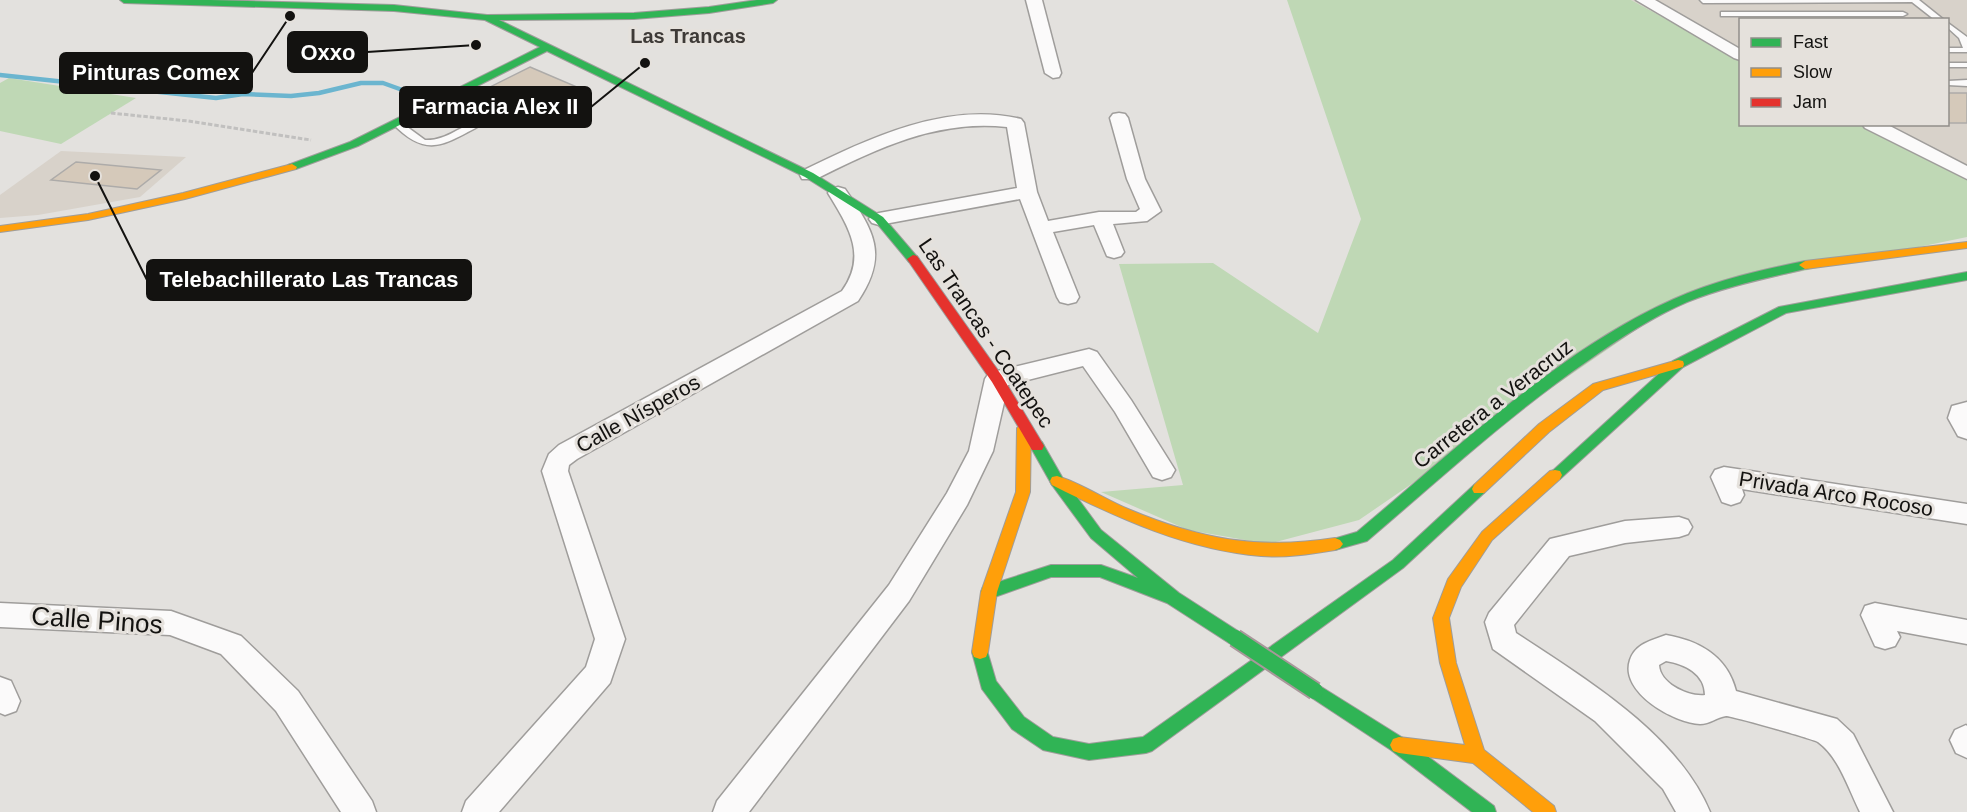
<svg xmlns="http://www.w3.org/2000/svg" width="1967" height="812" font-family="Arial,sans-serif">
<rect width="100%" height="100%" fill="#e3e1de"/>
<g fill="#d8d2ca">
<polygon points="1631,0 1967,0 1967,180 1863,125 1948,124 1948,20 1740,20 1740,59"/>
<polygon points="61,151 186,157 140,197 38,215 0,218 0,195"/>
</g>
<g fill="#bfd8b5">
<polygon points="1287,0 1631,0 1740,59 1740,124 1863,125 1967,180 1967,237 1687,295 1359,520 1268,544 1188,530 1101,492 1183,485 1119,264 1213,263 1318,333 1361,219"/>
<polygon points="9,78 136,98 61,144 0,131 0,83"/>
</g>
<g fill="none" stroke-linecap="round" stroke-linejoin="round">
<polyline stroke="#6bb5cf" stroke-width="4.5" points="0,75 216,98 243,94 291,96 319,93 361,83 383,83 408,92 437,112"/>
</g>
<g fill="#d5c9ba" stroke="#adaba9" stroke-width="1.5">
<polygon points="530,67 577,87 501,126 456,104"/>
<rect x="1947" y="93" width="20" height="30"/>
<polygon points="76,162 161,170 137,189 51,180"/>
</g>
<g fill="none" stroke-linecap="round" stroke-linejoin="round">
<defs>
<g id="lane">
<polygon points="1700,0 1919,0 1944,20 1935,20 1912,2 1703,3"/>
<polygon points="1721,12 1903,12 1907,14 1903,16 1721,16"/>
<polygon points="1948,23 1967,37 1967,52 1948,52 1948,48 1963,48 1959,38 1948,28"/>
<rect x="1948" y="63" width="19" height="4"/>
<polygon points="1967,80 1967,86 1948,85 1948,81"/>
<path d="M 480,119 L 484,122 L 483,124 C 444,144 428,160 392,123 L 396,120 L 399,121 L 425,140 C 446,141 461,126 480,119 Z"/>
</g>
<g id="street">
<polygon points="1026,0 1042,0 1061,73 1059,77 1053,78 1045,73"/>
<polygon points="1636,0 1655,0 1740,49 1740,60 1734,58"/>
<path d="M 1119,113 L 1125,114 L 1128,118 L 1145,179 L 1161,211 L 1147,221 L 1113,224 L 1124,252 L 1121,256 L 1114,258 L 1107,256 L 1094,225 L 1053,232 L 1079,297 L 1076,302 L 1068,304 L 1060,302 L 1057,297 L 1020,199 L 879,225 L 872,223 L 869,219 L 872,215 L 879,213 L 1017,188 L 1007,127 C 937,119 876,149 816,179 L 802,179 L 800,175 L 802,171 C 868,139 946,101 1021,119 L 1024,123 L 1037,192 L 1048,221 L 1099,212 L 1136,212 L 1140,209 L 1127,179 L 1110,118 L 1113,114 Z"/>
<polygon points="1862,124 1886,124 1967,166 1967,179 1865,128"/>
<path d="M 838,187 L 845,189 C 874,231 889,255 858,301 L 577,459 L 569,465 L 568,471 L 625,639 L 610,683 L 499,812 L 462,812 L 466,801 L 586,667 L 595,639 L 542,471 L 549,454 L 559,445 L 842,291 C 868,255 848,226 828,193 L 831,189 Z"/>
<polygon points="1089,349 1097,352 1131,400 1175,470 1171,477 1162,480 1153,477 1115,412 1083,366 1008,385 993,451 967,505 909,601 749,812 713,812 717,801 889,585 947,493 969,451 985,379 989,373"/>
<polygon points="1967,402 1967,439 1958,436 1948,418 1952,406"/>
<polygon points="1724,467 1967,504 1967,524 1742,489 1744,495 1740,502 1731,505 1722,502 1711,477 1715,470"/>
<path d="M 1679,517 L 1688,520 L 1692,527 L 1688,534 L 1679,537 L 1625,543 L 1569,556 L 1514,625 L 1516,633 C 1585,679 1677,733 1710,812 L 1676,812 L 1663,789 L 1595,721 L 1493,649 L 1485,622 L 1489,613 L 1550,539 L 1625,521 Z"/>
<polygon points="0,603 171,611 241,636 298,691 372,801 376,812 341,812 276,711 221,654 170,635 0,627"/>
<polygon points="1875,603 1967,620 1967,644 1897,631 1900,637 1895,646 1885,649 1875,646 1861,615 1865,606"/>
<path d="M 1666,635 C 1700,641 1727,656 1736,691 L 1837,719 L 1853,734 L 1893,812 L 1860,812 C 1849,790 1839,757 1818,742 C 1813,739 1732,716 1726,716 C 1717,717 1710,724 1700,724 C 1674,723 1619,692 1630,660 C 1636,643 1651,641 1666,635 ZM 1666,661 C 1685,664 1705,674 1705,695 C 1689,697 1660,684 1659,665 Z"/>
<polygon points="0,677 11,681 20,701 16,711 5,715 0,713"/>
<polygon points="1966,725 1967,726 1967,758 1956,753 1950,740 1955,730"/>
</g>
<g id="fast">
<polygon points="120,0 210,0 394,5 487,15 634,13 709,7 757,0 777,0 773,3 709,13 634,19 499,20 813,173 883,217 919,259 913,263 909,262 875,221 805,177 547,51 358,146 296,169 288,169 288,165 350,142 540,47 485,20 394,11 124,3"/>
<path d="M 1805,261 L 1809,262 L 1811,265 L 1809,268 C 1768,278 1727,286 1687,302 C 1652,317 1620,338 1589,360 C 1510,414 1440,479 1367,541 L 1335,550 L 1330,548 L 1327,544 L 1330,540 L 1357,532 C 1454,451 1559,350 1674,299 C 1716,280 1761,270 1805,261 Z"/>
<polygon points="1967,272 1967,280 1786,313 1683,367 1560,479 1550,479 1548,475 1673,361 1779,307"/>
<polygon points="1037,441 1042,442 1062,477 1101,530 1179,593 1241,633 1243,638 1241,643 1235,645 1229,643 1167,603 1100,577 1051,577 989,599 983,597 981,592 983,587 1051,565 1101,565 1138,578 1091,538 1052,485 1030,446 1032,442"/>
<polygon points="1479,483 1484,485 1486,489 1484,493 1403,568 1152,751 1146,753 1089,760 1043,750 1012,729 982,689 972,652 974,647 980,645 986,647 996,681 1024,717 1053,737 1089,744 1143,737 1393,560 1474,485"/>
<polygon points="1315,683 1403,738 1494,806 1496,812 1472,812 1391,750 1309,696 1306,691 1309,686"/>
</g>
<g id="slow">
<polygon points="292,164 297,167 296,169 185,199 88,220 0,232 0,226 88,214 183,193"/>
<polygon points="1967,242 1967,248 1805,269 1799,265 1805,261"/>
<polygon points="1678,360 1683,361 1684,364 1683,367 1603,390 1549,432 1484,493 1474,493 1472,489 1474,485 1539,424 1593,384"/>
<polygon points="1024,423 1031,428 1030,492 997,592 988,652 986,657 980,659 974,657 972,652 981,592 1016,492 1017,428"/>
<polygon points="1555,470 1560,471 1562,475 1560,479 1492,540 1461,587 1449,618 1456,663 1484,750 1554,806 1556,812 1533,812 1473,763 1399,753 1393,751 1390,745 1393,739 1399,737 1465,745 1440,663 1433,618 1448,579 1482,532 1550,471"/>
<path d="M 1057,476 C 1081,483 1104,499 1128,509 C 1199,539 1258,550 1335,538 L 1340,540 L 1343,544 L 1340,548 L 1335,550 C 1311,554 1286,558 1261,556 C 1187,550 1118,518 1052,485 L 1050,481 L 1052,477 Z"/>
</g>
<polygon id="jam" points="913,255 917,256 1002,376 1044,446 1042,450 1032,450 992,382 907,259"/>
</defs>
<use href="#lane" stroke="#9f9d9b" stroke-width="3"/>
<use href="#street" stroke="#9f9d9b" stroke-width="3"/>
<use href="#fast" stroke="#9f9d9b" stroke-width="2"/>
<use href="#slow" stroke="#9f9d9b" stroke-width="2"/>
<use href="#jam" stroke="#9f9d9b" stroke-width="2"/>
<polyline stroke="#c1c0bf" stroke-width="3" stroke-dasharray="4.5 2" stroke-linecap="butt" points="111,113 188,121 311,140"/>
<use href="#lane" fill="#fbfafa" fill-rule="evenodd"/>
<use href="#street" fill="#fbfafa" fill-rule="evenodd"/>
<use href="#fast" fill="#30b455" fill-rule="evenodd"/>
<use href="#slow" fill="#ff9f0a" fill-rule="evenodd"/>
<use href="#jam" fill="#e5322d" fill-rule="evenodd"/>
<defs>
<polyline id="fast-bridge" points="1235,638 1315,691"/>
</defs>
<use href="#fast-bridge" stroke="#a8979a" stroke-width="20" stroke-linecap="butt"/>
<use href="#fast-bridge" stroke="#30b455" stroke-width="16"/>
</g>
<g text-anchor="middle" stroke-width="6" stroke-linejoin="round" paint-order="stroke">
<g font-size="20" font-weight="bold" fill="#3e3a37" stroke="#e5e1dc">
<text x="688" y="43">Las Trancas</text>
</g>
<g font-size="21" fill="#131210" stroke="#e5e1dc">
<text transform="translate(986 333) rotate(56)" y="7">Las Trancas - Coatepec</text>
<text transform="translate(1493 404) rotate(-38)" y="7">Carretera a Veracruz</text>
<text transform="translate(638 414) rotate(-29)" y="7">Calle Nísperos</text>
<text transform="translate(1836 494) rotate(9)" y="7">Privada Arco Rocoso</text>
</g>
<g font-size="26" fill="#131210" stroke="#e5e1dc">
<text transform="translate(97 620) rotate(4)" y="9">Calle Pinos</text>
</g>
</g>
<path fill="none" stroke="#131210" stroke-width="2" d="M476 45L367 52M290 16L252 73M645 63L591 107M95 176L147 280"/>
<g fill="#131210" stroke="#e5e1dc" stroke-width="2">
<circle cx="476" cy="45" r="6"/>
<circle cx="290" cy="16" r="6"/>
<circle cx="645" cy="63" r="6"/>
<circle cx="95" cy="176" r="6"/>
</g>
<g fill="#131210" stroke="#131210" stroke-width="2">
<rect x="288" y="32" width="79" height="40" rx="6"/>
<rect x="60" y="53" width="192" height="40" rx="6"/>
<rect x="400" y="87" width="191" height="40" rx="6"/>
<rect x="147" y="260" width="324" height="40" rx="6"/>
</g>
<g font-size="22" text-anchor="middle" font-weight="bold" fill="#fff">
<text x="328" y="60">Oxxo</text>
<text x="156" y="80">Pinturas Comex</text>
<text x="495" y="114">Farmacia Alex II</text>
<text x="309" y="287">Telebachillerato Las Trancas</text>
</g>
<rect x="1739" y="18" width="210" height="108" fill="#e5e1dc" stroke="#918e8a" stroke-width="1.5"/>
<rect x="1751" y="38" width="30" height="9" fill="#30b455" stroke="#918e8a" stroke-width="1.5"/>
<text x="1793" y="48" font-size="18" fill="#131210">Fast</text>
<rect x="1751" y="68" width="30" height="9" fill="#ff9f0a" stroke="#918e8a" stroke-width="1.5"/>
<text x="1793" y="78" font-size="18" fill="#131210">Slow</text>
<rect x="1751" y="98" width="30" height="9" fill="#e5322d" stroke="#918e8a" stroke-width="1.5"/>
<text x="1793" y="108" font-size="18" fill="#131210">Jam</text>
</svg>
